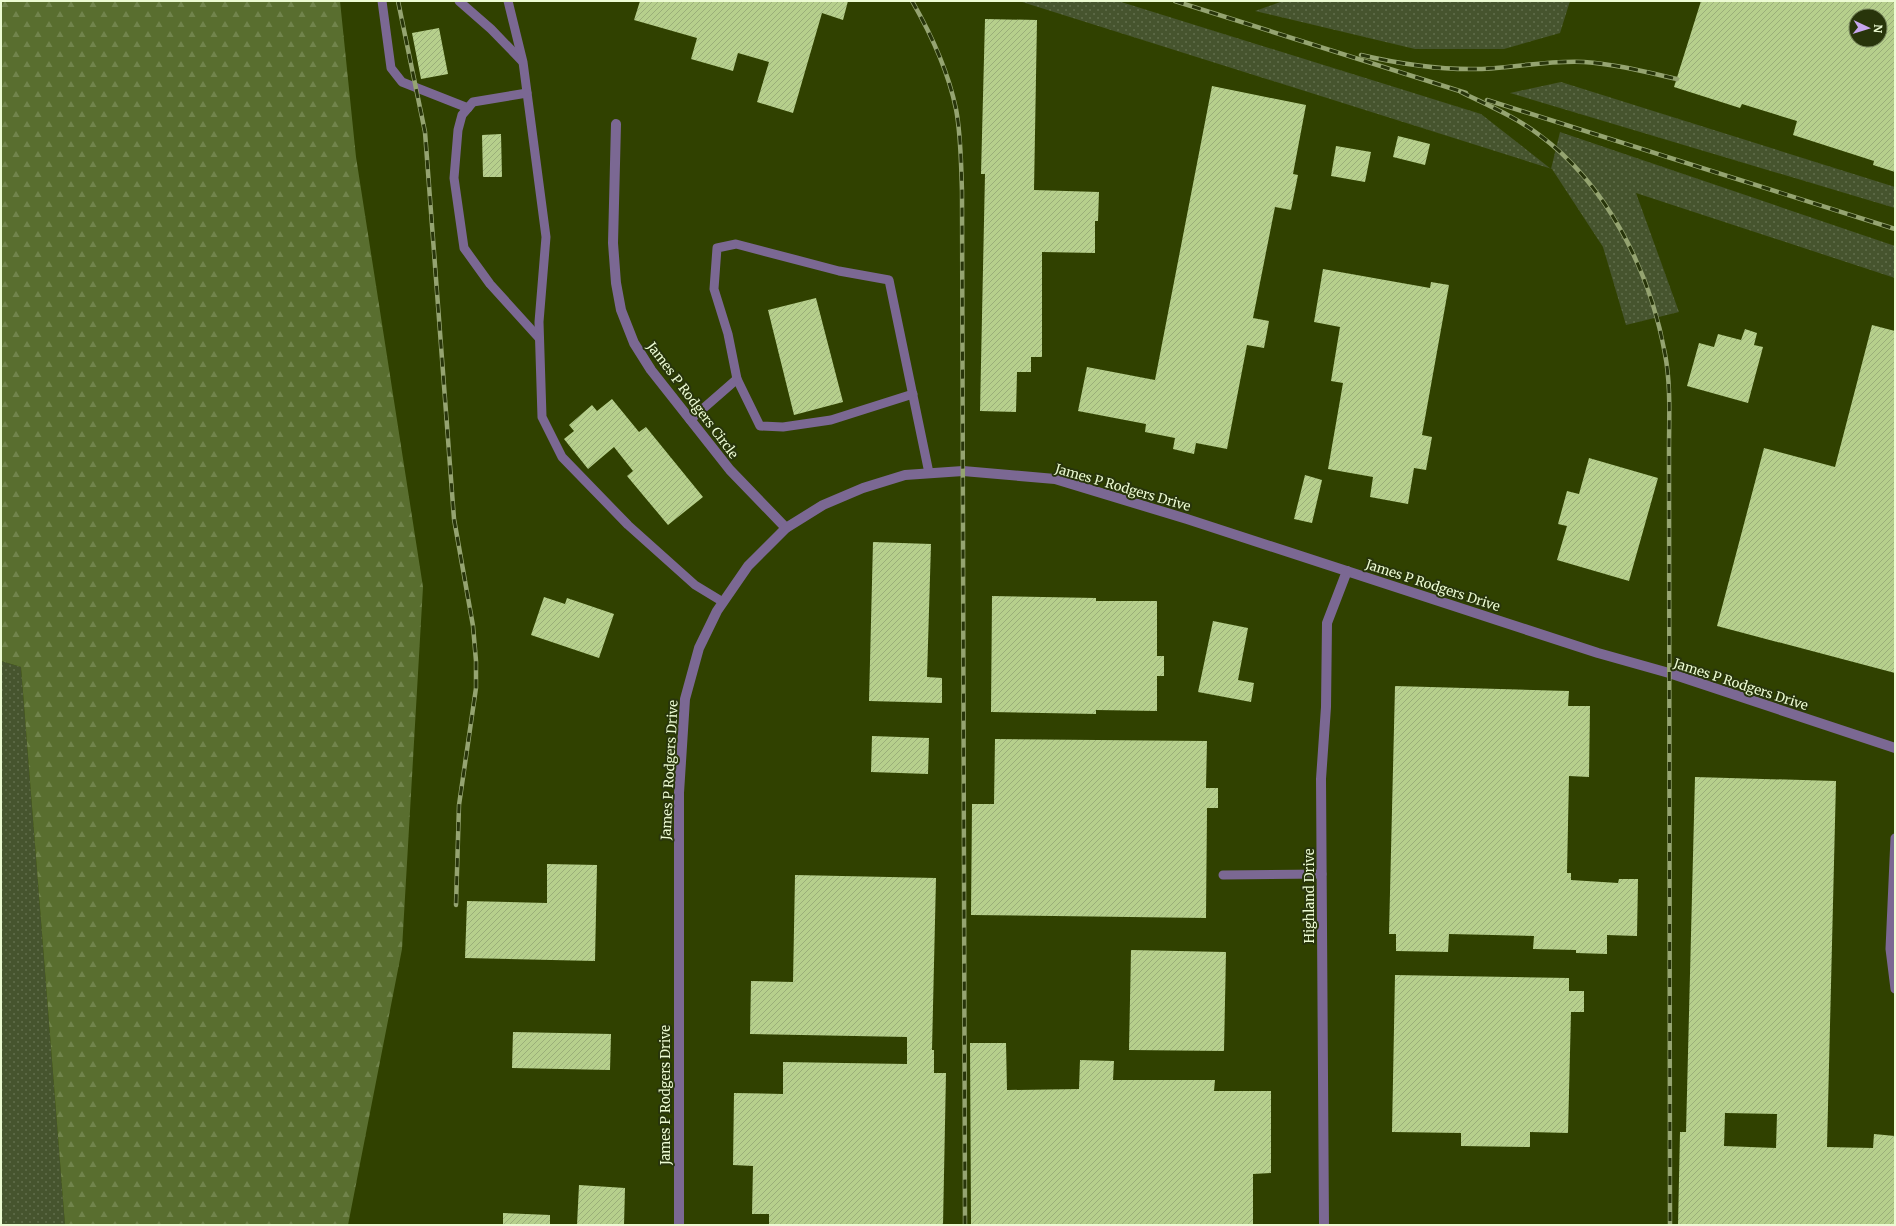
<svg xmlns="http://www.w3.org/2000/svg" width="1896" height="1226" font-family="Merriweather,serif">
<defs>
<pattern id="grass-dots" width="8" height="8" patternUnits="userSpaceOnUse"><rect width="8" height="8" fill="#46542e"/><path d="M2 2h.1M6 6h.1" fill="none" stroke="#616e4b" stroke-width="1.8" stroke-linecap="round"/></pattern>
<pattern id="forest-firs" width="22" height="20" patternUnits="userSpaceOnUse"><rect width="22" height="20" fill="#596e2f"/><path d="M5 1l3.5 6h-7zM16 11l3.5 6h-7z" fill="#71844c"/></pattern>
<pattern id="building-hatch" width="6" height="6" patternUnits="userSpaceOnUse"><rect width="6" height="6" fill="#b6cf8c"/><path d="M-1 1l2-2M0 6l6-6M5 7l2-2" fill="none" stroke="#9aae79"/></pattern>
</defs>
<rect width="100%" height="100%" fill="#304100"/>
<g fill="url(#grass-dots)">
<polygon points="1019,1 1118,1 1481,114 1551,169 1560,132 1895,246 1895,278 1636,193 1679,312 1626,325 1603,247 1552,169"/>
<polygon points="1283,1 1570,1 1560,33 1504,49 1415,49 1255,11"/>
<polygon points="1561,82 1895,187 1895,208 1510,93"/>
<polygon points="1,661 21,667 65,1225 1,1225"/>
</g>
<polygon fill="url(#forest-firs)" points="1,1 340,1 356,157 423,587 402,949 348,1225 65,1225 21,667 1,661"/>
<g fill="url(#building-hatch)" fill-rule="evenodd">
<polygon points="640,1 848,1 843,20 822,13 793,113 757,102 769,62 738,53 733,71 691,59 697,38 634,20"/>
<path d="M 1701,1 L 1895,1 L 1895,172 L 1873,165 L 1874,161 L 1793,135 L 1797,121 L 1742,104 L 1740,108 L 1674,87 ZM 1856,16 L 1880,16 L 1880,40 L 1856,40 Z"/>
<polygon points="985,19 1037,20 1034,190 1099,192 1098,221 1095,221 1095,253 1042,252 1042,357 1031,357 1031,372 1017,372 1016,412 980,411 985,174 981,174"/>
<polygon points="439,28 448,74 421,79 412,33"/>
<polygon points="1212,86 1306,105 1293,174 1298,175 1291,210 1275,207 1253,318 1269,321 1264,348 1247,345 1227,449 1196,443 1194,454 1173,449 1175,438 1145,432 1146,424 1078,411 1087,367 1155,380"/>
<polygon points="501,134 502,177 483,177 482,135"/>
<polygon points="1398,136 1430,144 1425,165 1393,157"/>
<polygon points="1336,146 1371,152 1365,182 1331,176"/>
<polygon points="1323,269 1430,288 1431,282 1449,285 1422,435 1432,437 1426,470 1414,468 1408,504 1370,497 1373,477 1328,469 1343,383 1331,381 1340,327 1314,322"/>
<polygon points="816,298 843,402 794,415 768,310"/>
<polygon points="1872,325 1895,331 1895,673 1717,626 1764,448 1835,467"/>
<polygon points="1745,329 1757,333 1754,345 1763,347 1748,403 1687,386 1699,343 1714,347 1718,334 1741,340"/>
<polygon points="612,399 639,432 646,427 703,497 668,525 627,476 633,471 614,447 588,469 564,439 574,431 569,425 592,405 597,411"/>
<polygon points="1589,458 1658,478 1629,581 1557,560 1567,526 1558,524 1567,491 1579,494"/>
<polygon points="1305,475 1322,480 1312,523 1294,519"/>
<polygon points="873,542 931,544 927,677 942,678 942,703 869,701"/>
<polygon points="992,596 1096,598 1096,601 1157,601 1157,656 1164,656 1164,676 1157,676 1157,711 1096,710 1096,714 991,712"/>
<polygon points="544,597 565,604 567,598 614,614 599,658 531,635"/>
<polygon points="1213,621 1248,628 1238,680 1254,683 1251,702 1198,692"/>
<polygon points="1395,686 1569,691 1568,706 1590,706 1589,777 1569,776 1567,873 1571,873 1571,880 1618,883 1619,879 1638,879 1637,936 1607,935 1607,954 1576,953 1576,950 1533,949 1534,936 1449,934 1448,952 1396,951 1396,934 1389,934"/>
<polygon points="872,736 929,738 928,774 871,772"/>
<polygon points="995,739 1207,741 1206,788 1218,788 1218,808 1207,808 1206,918 971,915 972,804 994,804"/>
<path d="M 1695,777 L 1836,781 L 1827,1147 L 1873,1148 L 1874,1134 L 1895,1136 L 1895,1225 L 1678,1225 L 1680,1132 L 1686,1132 ZM 1725,1113 L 1777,1114 L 1776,1148 L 1724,1146 Z"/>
<polygon points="547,864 597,865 595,961 465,958 467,901 547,903"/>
<polygon points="795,875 936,878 932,1050 934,1050 934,1073 946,1073 943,1225 769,1225 769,1214 752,1214 753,1166 733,1165 734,1093 783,1094 783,1062 907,1064 907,1037 750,1034 751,981 793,982"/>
<polygon points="1131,950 1226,952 1224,1051 1129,1050"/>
<polygon points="1395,975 1569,978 1569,991 1584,991 1584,1012 1571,1012 1568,1133 1530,1132 1530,1147 1461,1146 1461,1133 1392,1132"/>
<polygon points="513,1032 611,1034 610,1070 512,1068"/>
<polygon points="970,1043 1006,1043 1007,1090 1079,1089 1080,1060 1114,1061 1113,1080 1215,1080 1214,1091 1271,1091 1271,1173 1253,1174 1253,1225 971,1225"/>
<polygon points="579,1185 625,1188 624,1225 577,1225"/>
<polygon points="503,1213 550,1215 550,1225 503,1225"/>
</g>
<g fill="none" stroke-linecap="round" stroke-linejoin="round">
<g stroke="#7b6893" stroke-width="9">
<polyline points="382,1 391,68 402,82 468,108"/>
<polyline points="459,1 491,29 522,61"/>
<polyline points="508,1 523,62 546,237 539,322 542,417 562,457 628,525 695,585 723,602"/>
<polyline points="527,93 473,102 462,115 458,130 454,178 464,248 490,284 539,338"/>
<polyline points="737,379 760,426 783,427 831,420 913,394"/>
<polyline points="690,420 737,379 728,334 714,289 717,248 736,244 839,271 889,280 929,473"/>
<polyline points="1895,838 1890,949 1895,989"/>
<polyline points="1223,875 1322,874"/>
</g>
<g stroke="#7b6893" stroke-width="10">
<polyline points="616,124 613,243 616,283 621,310 634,343 651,370 730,470 786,528"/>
<polyline points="679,1225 679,793 685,699 699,648 717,611 748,566 786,528 823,505 863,488 905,475 963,471 1055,479 1187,519 1598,653 1669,673 1895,748"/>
<polyline points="1324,1225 1321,779 1326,707 1327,623 1347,571"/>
</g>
<defs>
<g id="rail">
<polyline points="398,1 425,132 454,519 473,626 476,661 476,688 459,805 456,905"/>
<path d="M 912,1 C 931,34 948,71 956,109 C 961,135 961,164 962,191 L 965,1225"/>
<polyline points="1175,1 1466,93"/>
<path d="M 1361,55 C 1400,64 1438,70 1478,69 C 1513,68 1549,60 1584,62 C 1615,64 1646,72 1677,79"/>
<path d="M 1461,92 C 1487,105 1514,116 1538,134 C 1607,184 1650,271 1665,354 C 1671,385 1669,419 1669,450 L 1670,1225"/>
<polyline points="1487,100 1895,229"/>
</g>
</defs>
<use href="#rail" stroke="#95a471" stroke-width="4.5"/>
<use href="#rail" stroke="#28350b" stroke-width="3" stroke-dasharray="9" stroke-linecap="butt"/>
</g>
<g text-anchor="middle" stroke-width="4" stroke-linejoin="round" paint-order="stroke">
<g font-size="13" fill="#ecfbd3" stroke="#28350b">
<text transform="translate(693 400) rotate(53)" y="5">James P Rodgers Circle</text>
<text transform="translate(1123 487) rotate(16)" y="5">James P Rodgers Drive</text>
<text transform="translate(1433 585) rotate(18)" y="5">James P Rodgers Drive</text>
<text transform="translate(1741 684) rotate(18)" y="5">James P Rodgers Drive</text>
<text transform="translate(669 770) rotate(-87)" y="5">James P Rodgers Drive</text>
<text transform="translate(1309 896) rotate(-90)" y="5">Highland Drive</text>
<text transform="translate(665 1095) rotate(-90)" y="5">James P Rodgers Drive</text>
</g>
</g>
<rect width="1896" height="1226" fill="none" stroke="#ecfbd3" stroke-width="4"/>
<g transform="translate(1868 28) rotate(94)"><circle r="19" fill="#28350b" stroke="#76845b"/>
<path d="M0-3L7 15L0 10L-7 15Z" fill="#c7a6ef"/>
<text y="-6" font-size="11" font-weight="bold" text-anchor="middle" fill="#ecfbd3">N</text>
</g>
</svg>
